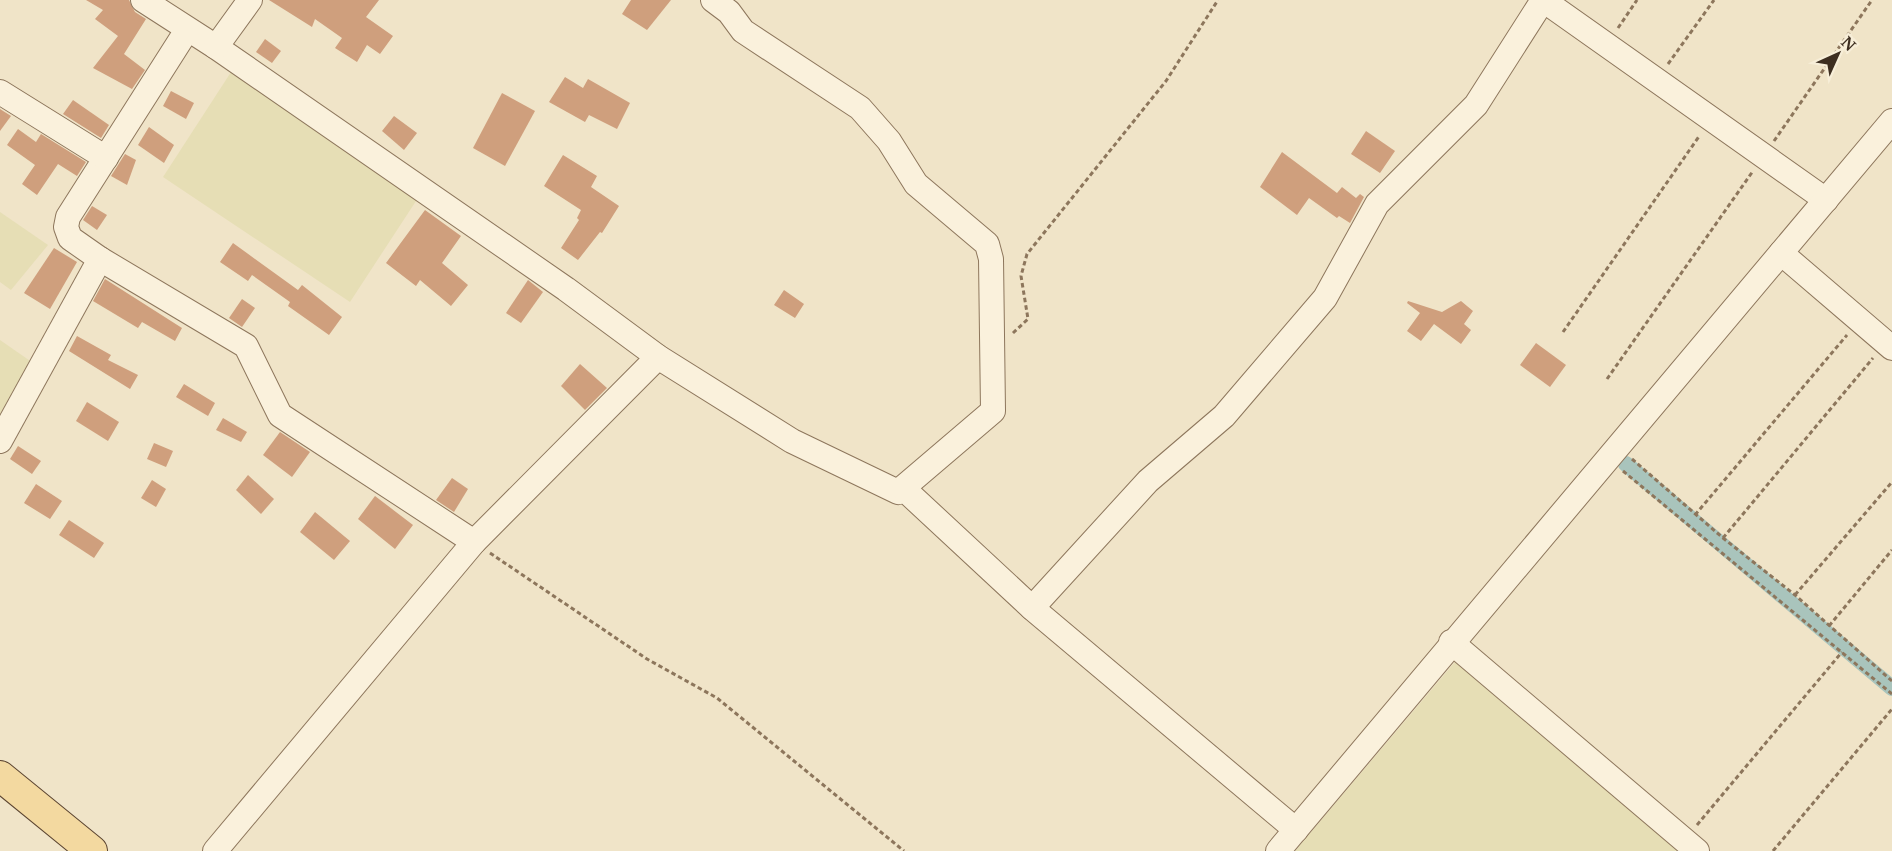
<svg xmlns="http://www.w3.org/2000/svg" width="1892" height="851" font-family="'Noto Serif',serif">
<rect width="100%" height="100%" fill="#f0e4c8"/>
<g fill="#e6deb5">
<polygon points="233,69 418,198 350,302 163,177"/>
<polygon points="0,212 48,245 11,290 0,282"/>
<polygon points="0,340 36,365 0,426"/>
<polygon points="1455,662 1678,851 1295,851"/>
</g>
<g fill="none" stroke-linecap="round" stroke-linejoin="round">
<polyline stroke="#a9c4bc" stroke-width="16" points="1626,464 1892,688"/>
</g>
<g fill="#cf9f7d">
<polygon points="86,0 129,0 135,12 146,19 124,54 145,70 132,89 93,68 118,36 95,19 103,10"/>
<polygon points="269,0 379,0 366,17 393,36 380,54 367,45 357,62 335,48 342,38 315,19 312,27"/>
<polygon points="631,0 671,0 647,30 622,14"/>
<polygon points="265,39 281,51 272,63 256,52"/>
<polygon points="565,77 583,88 588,79 630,103 617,129 589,115 585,122 549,102"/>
<polygon points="171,91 194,103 186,119 163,106"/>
<polygon points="502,93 535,111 505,166 473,148"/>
<polygon points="73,100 109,125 101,138 63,114"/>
<polygon points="0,109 11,116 0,131"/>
<polygon points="394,116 417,133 404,150 382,131"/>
<polygon points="149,127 174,145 164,163 138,145"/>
<polygon points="18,129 36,142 41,134 86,162 77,176 58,164 37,195 22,184 35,165 7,145"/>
<polygon points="1366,131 1395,151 1380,173 1351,154"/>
<polygon points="1282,152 1337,193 1342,187 1356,198 1360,194 1364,197 1350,223 1339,216 1337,218 1309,198 1297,215 1260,187"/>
<polygon points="125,154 136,160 127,185 111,176"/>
<polygon points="563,155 597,176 591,187 619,206 602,233 600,232 578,260 561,248 579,220 577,218 581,210 544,186"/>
<polygon points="92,206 107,215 97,230 83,220"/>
<polygon points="425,210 461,236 442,263 468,285 451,306 420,280 416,286 386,263"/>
<polygon points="233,243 298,290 302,285 342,317 329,335 288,306 290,302 252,275 248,281 220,262"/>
<polygon points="54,248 77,262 50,309 24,293"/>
<polygon points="105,279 182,328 175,341 142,322 138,328 93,301"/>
<polygon points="528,280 543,292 521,323 506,313"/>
<polygon points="784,290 804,304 795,318 774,305"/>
<polygon points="242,299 255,308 242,327 229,318"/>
<polygon points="1408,301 1442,312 1461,301 1473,311 1464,324 1471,330 1461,344 1434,324 1421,341 1407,331 1420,313 1407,303"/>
<polygon points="77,336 111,355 108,360 138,375 130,389 69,351"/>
<polygon points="1536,343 1566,365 1550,387 1520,365"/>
<polygon points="580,364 607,388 585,410 561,386"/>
<polygon points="184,384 215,403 208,416 176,397"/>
<polygon points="87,402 119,422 108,441 76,421"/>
<polygon points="223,418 247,432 241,442 216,430"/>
<polygon points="280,432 310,452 292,477 263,455"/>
<polygon points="154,443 173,451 166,467 147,459"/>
<polygon points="18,446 41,461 32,474 10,459"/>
<polygon points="248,475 274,499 261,514 236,490"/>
<polygon points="452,478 468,489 454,512 436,500"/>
<polygon points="152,480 166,489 156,507 141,498"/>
<polygon points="36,484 62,501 50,519 24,503"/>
<polygon points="375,496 413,525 395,549 358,519"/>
<polygon points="315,512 350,541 334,560 300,532"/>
<polygon points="69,520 104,543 94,558 59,535"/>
</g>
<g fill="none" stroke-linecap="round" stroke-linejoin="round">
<defs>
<g id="minor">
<polyline points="143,0 216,47 566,289 658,357 792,441 898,492 993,411 991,259 987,244 916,184 889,141 860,108 743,31 729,12 713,0"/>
<polyline points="1543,0 1826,200"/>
<polyline points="187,30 68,217 66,227 70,238 100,259 246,346 280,415 474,542"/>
<polyline points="216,47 250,0"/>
<polyline points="0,92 106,158"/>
<polyline points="1781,253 1892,348"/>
<polyline points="0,441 100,259"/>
<polyline points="904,489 1032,608 1296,830"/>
<polyline points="1032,608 1148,481 1224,416 1325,298 1377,204 1476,105 1543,0"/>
<polyline points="1451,642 1697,851"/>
<polyline points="215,851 474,542 658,357"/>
<polyline points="1278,851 1892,121"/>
</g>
<polyline id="major" points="0,776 92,851"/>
</defs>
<use href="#minor" stroke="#8d765c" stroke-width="26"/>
<use href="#major" stroke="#5b4430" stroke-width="32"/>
<g stroke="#8d765c" stroke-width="3" stroke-dasharray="4.5 3" stroke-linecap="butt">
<polyline points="1618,28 1637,0"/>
<polyline points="1668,64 1714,0"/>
<polyline points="1774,141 1872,0"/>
<polyline points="1563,332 1700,135"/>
<polyline points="1013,333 1028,319 1021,276 1027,254 1166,81 1218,0"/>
<polyline points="1607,379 1753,171"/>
<polyline points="1632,459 1723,538 1795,595 1892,681"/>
<polyline points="1623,471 1892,694"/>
<polyline points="1695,515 1847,335"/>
<polyline points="1723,538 1873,358"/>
<polyline points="490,553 647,659 717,698 904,851"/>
<polyline points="1795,595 1892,482"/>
<polyline points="1829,626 1892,550"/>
<polyline points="1697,825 1842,652"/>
<polyline points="1773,851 1892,709"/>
</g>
<use href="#minor" stroke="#faf1dc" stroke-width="24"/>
<use href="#major" stroke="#f3d9a0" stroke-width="30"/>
</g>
<g transform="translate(1838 54) rotate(45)" stroke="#f7eed8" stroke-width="4.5" paint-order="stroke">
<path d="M0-4.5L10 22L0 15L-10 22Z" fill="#3d2e20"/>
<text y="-9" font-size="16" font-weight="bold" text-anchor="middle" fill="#3d2e20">N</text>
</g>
</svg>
